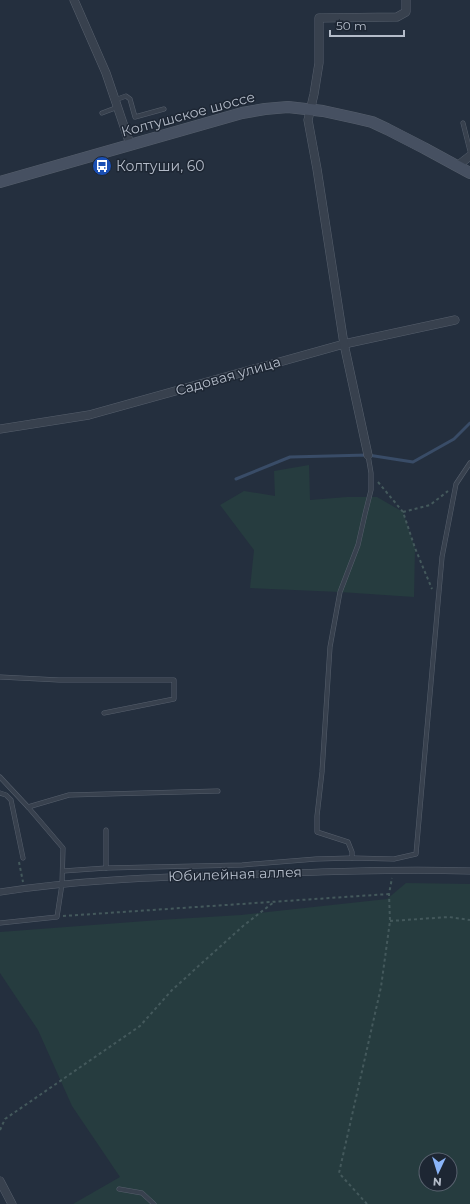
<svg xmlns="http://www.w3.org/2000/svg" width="470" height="1204" font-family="Montserrat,sans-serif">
<rect width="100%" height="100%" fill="#242f3e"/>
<g fill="#263c3f" fill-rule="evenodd">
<polygon points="309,465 310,500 347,497 377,497 403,512 415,548 414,597 340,592 250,588 254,550 220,505 244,491 275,496 274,471"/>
<path d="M 406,883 L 470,884 L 470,1204 L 73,1204 L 120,1177 L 72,1106 L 38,1030 L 0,973 L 0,932 L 159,920 L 241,915 L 387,899 ZM 426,1160 L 450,1160 L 450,1184 L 426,1184 Z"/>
</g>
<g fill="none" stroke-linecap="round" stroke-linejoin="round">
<polyline stroke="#394c67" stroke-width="3" points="236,479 290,457 368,455 413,462 454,439 470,423"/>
<defs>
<g id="service">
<polyline points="115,100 126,96 130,99 135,117 164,109"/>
<polyline points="102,113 118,107"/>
<polyline points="463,123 470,151"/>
<polyline points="0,677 59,680 174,680 174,699 104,713"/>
<polyline points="0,777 28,807 63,848 62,884 57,917 0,923"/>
<polyline points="0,793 6,795 11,800 23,858"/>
<polyline points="28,807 69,795 218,791"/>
<polyline points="106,830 106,868"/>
<polyline points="352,858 352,852 348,842 317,832 317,816 322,772 330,647 340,592 358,545 365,514 371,490 371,473 368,455"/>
<polyline points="63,871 106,868 242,865 316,859 352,858 394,859 416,854 442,557 456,484 470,463"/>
<polyline points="119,1189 142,1193 154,1204"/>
</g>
<path id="pedestrian" d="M 0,892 C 78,880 157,877 236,875 C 314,872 392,869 470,871"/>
<g id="minor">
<polyline points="74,0 106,73 130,144"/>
<polyline points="459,167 461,163 470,156"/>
<polyline points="0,429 89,415 344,344 455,320"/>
<polyline points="368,455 344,344 317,169 308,120 314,94 319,63 319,18 397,17 406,12 406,0"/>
<polyline points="0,1181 12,1204"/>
</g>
<polyline id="secondary" points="0,182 242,113 265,109 288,107 323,111 355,118 372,122 387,129 424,148 470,173"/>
</defs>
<use href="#service" stroke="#565f6c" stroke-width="5"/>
<use href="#pedestrian" stroke="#565f6c" stroke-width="7"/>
<use href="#minor" stroke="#565f6c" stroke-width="9"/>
<use href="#secondary" stroke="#565f6c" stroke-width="12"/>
<g stroke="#44595c" stroke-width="2" stroke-dasharray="3 3" stroke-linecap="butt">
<polyline points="378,482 403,512 415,548 432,589"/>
<polyline points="403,512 430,505 448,491"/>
<polyline points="19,862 23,882"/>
<polyline points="63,916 389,894"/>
<polyline points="390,921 449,917 470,920"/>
<polyline points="0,1130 5,1119 140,1026 172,990 243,926 274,902"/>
<polyline points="367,1204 339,1173 381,987 390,921 389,894 392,878"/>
</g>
<use href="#service" stroke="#38414e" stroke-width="4"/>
<use href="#pedestrian" stroke="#38414e" stroke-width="6"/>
<use href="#minor" stroke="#38414e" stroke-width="8"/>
<use href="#secondary" stroke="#465061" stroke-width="11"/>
</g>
<defs>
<symbol id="bus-disc" viewBox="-11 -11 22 22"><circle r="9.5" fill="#1a4fb4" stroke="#1d2633"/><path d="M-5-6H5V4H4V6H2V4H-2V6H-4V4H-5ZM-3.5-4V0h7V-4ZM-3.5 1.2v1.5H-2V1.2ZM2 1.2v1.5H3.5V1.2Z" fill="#fff"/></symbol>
</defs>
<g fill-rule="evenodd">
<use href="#bus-disc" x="91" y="155" width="22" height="22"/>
</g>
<g text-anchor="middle" stroke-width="3" stroke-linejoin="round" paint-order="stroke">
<g font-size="14" fill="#b4bcc9" stroke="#1d2633">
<text transform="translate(188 114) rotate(-15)" y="5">Колтушское шоссе</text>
<text transform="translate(228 376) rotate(-16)" y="5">Садовая улица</text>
<text transform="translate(235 874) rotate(-2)" y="5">Юбилейная аллея</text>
</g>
<g font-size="14" fill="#b4bcc9" stroke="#1d2633" text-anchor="start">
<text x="116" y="171">Колтуши, 60</text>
</g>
</g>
<g transform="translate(438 1172) rotate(184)"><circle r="19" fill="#1d2633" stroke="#59626f"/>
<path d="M0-3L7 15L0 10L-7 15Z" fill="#8ab4f8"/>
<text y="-6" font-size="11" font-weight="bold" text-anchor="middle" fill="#b4bcc9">N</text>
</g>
<path d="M330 30v6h74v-6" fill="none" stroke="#b4bcc9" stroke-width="2"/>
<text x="336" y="30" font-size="12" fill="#b4bcc9" stroke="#1d2633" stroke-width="3" paint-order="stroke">50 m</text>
</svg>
